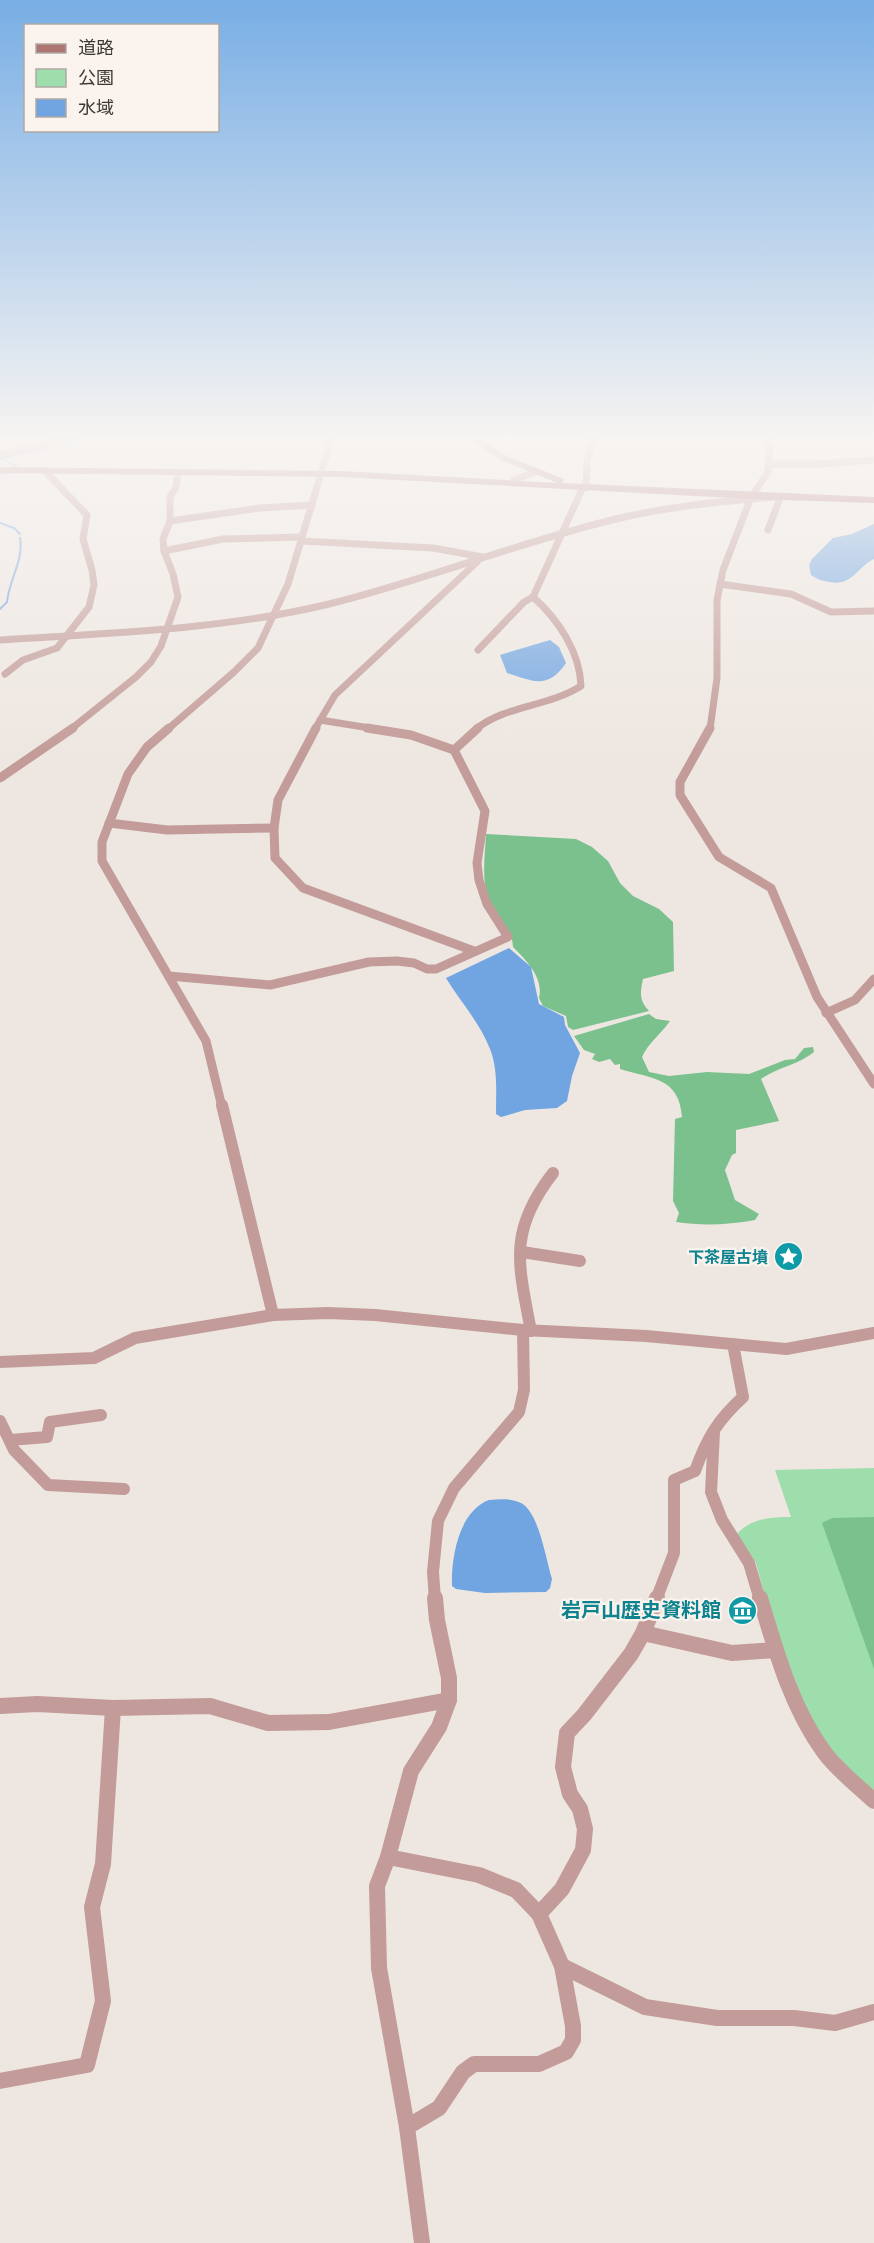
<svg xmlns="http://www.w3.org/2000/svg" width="874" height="2243" font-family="Merriweather,'Noto Sans JP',serif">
<rect width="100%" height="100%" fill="#eee7e1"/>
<path fill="#9ddeac" d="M 874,1468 L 874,1793 L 826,1747 L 804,1712 L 779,1648 L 756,1563 L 737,1534 C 751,1518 771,1517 791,1517 L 775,1470 Z"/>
<g fill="#7bc18d">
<path d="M 486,834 L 576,839 L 592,847 L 608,861 L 620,883 L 633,896 L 659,909 L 673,922 L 674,971 L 643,979 C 640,993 639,1000 649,1011 L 573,1030 L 568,1027 L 566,1016 L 543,1006 L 539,998 C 544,978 526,960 513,947 C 512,925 494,918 489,901 C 481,880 485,857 486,834 Z"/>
<path d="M 649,1014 L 656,1019 L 670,1021 C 660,1035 649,1042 642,1057 L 649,1072 L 669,1076 L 707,1072 L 749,1074 L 785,1060 L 795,1059 L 804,1048 L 813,1047 L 814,1052 C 798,1065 778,1067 761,1079 L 779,1121 L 736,1130 L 736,1153 L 732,1155 L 725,1170 L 735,1200 L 759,1214 L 755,1220 C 728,1225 702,1226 676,1222 L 679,1213 L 673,1201 L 675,1119 L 682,1117 C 679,1077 652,1079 620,1069 L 620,1064 L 615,1065 L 610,1059 L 599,1062 L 592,1059 L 595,1054 L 584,1050 L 574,1036 Z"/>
<polygon points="874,1517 874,1669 822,1523 832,1518"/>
</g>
<g fill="#71a5e1">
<path d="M 874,524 L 874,559 C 857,567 852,587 829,582 C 822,581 817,579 811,575 L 809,565 L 812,559 L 833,538 L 852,534 Z"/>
<path d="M 550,640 L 559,647 L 566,663 C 548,690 532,681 507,673 L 500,655 Z"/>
<path d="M 509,948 L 531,967 L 539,1004 L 564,1017 L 565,1025 L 580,1053 L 572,1076 L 567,1101 L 557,1108 L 525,1110 L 501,1117 L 496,1114 C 496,1092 498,1069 490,1049 C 480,1023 460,1001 446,978 Z"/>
<path d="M 489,1500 C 500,1499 511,1498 521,1503 C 539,1512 546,1560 552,1579 L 550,1588 L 546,1592 L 485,1593 L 456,1589 L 452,1586 C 451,1557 459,1511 489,1500 Z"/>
</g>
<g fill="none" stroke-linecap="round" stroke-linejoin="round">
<g stroke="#71a5e1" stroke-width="2">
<polyline points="62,444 77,440"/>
<polyline points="0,459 52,446"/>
<polyline points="4,459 18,468"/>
<polyline points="0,473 17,472"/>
<polyline points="0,523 14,528 20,534"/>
<path d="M 0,609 L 7,602 C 9,580 24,560 20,538"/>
</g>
<g stroke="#c39c99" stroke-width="7">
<polyline points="0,455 63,440"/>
<polyline points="769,464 818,464 874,460"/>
<polyline points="514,480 535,472"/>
<polyline points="586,488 587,460 593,440"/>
<polyline points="752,496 768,472 770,440"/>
<polyline points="170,521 260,508 312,505"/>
<polyline points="768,530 780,498"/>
<polyline points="301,541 433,548 483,557"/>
<polyline points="164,551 223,539 302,537"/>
<polyline points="720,584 791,594 831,612 874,611"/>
<path d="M 0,640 C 110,633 221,630 329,604 C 426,580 519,542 616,519 C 668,506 720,502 773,497"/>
<polyline points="478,650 524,602 533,597"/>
<polyline points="5,674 23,660 57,648 89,607 94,585 92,570 83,539 87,515 45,471"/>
<polyline points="320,720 376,729"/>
<polyline points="71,729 136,677 151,662 161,646 178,597 173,574 164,551 163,539 170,521 170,497 176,487 178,473"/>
<polyline points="168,729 234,672 258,648 288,584 331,440"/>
<polyline points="315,729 335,695 477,562"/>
<path d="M 476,729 C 506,705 548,707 581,686 C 580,652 558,619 533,597 L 583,487"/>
<polyline points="710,729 717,678 717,600 723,570 750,500"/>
</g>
<g stroke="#c39c99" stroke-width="9">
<polyline points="169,728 147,747 128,774 102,842 102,861 206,1041 222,1107"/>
<polyline points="316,728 278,800 274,828 275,858 303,888 474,951"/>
<polyline points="710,728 680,782 680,795 719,857 771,888 817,997 874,1084"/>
<polyline points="454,750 478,728"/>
<polyline points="0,778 73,728"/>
<polyline points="109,823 167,830 274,828"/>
<polyline points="169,976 270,985 369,962 397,961 414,963 427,969 436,969 508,937 487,904 479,880 477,863 485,811 454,750 411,735 367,728"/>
<polyline points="826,1013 855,1000 874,979"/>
</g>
<g stroke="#c39c99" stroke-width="12">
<polyline points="222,1105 273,1315"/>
<polyline points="522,1252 580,1261"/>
<path d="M 531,1331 C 518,1263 508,1231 553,1173"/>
<polyline points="0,1362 94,1358 135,1338 273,1315 328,1313 375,1315 523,1330 646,1336 786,1349 874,1333"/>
<polyline points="0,1421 14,1450 48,1485 124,1489"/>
<polyline points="714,1432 711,1492 722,1520 749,1563 760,1600"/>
<polyline points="10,1440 47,1437 50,1422 101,1415"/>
<polyline points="435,1600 433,1572 438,1521 454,1488 519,1412 524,1390 523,1330"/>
<path d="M 656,1600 L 674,1553 L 674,1480 L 695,1471 C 707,1438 717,1421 743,1397 L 733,1344"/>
</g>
<g stroke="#c39c99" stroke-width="16">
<path d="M 760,1598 C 776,1651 791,1707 824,1752 C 837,1770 858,1786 874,1801"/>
<polyline points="643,1633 732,1653 776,1650"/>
<polyline points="0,1706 37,1704 113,1708 210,1706 268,1723 329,1722 449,1700"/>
<polyline points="388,1857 479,1875 516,1890 539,1914 562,1966 573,2026 573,2040 566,2052 539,2064 474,2064 463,2072 439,2108 407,2127"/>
<polyline points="539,1914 562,1889 583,1850 585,1829 580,1809 570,1794 563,1767 567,1733 584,1715 631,1654 643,1633 657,1598"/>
<polyline points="562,1966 645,2007 717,2018 794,2018 835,2023 874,2012"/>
<polyline points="0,2081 87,2065 103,2001 92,1907 103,1864 113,1708"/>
<polyline points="422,2243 407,2127 379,1968 377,1886 388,1857 411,1771 439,1727 449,1700 449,1678 437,1620 435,1598"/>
</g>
<polygon fill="#ae7673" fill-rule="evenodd" points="471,440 480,440 507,456 564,479 563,483 874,497 874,503 752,499 342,477 0,473 0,467 342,471 558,483 501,460"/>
</g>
<linearGradient id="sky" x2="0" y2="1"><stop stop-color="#78aee5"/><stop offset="0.58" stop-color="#f7f4f2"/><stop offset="1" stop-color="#f7f4f2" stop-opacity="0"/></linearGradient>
<rect width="874" height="754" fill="url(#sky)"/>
<defs>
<symbol id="sight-disc" viewBox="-11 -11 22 22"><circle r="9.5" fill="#0f9aa8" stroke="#fbf4ee"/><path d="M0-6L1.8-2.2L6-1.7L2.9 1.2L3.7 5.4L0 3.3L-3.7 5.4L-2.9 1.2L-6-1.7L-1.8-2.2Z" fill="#fff"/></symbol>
<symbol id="museum-disc" viewBox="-11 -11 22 22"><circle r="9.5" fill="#0f9aa8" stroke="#fbf4ee"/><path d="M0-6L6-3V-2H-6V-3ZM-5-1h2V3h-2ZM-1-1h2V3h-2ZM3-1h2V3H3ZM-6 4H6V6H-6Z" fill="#fff"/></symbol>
</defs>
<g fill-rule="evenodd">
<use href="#sight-disc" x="772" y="1240" width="33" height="33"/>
<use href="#museum-disc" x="726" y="1594" width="33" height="33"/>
</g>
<g text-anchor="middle" stroke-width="4.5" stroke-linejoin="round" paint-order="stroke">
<g font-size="16" font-weight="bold" fill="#0d838f" stroke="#fbf4ee" text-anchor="end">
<text x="768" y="1263">下茶屋古墳</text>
</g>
<g font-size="20" font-weight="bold" fill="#0d838f" stroke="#fbf4ee" text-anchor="end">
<text x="721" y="1617">岩戸山歴史資料館</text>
</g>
</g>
<rect x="24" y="24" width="195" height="108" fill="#fbf4ee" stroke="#aea9a4" stroke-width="1.5"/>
<rect x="36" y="44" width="30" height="9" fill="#ae7673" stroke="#aea9a4" stroke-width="1.5"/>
<text x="78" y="54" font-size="18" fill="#3b3836">道路</text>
<rect x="36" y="69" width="30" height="18" fill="#9ddeac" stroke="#aea9a4" stroke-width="1.5"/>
<text x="78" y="84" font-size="18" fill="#3b3836">公園</text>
<rect x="36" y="99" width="30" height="18" fill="#71a5e1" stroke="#aea9a4" stroke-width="1.5"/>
<text x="78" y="114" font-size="18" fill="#3b3836">水域</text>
</svg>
